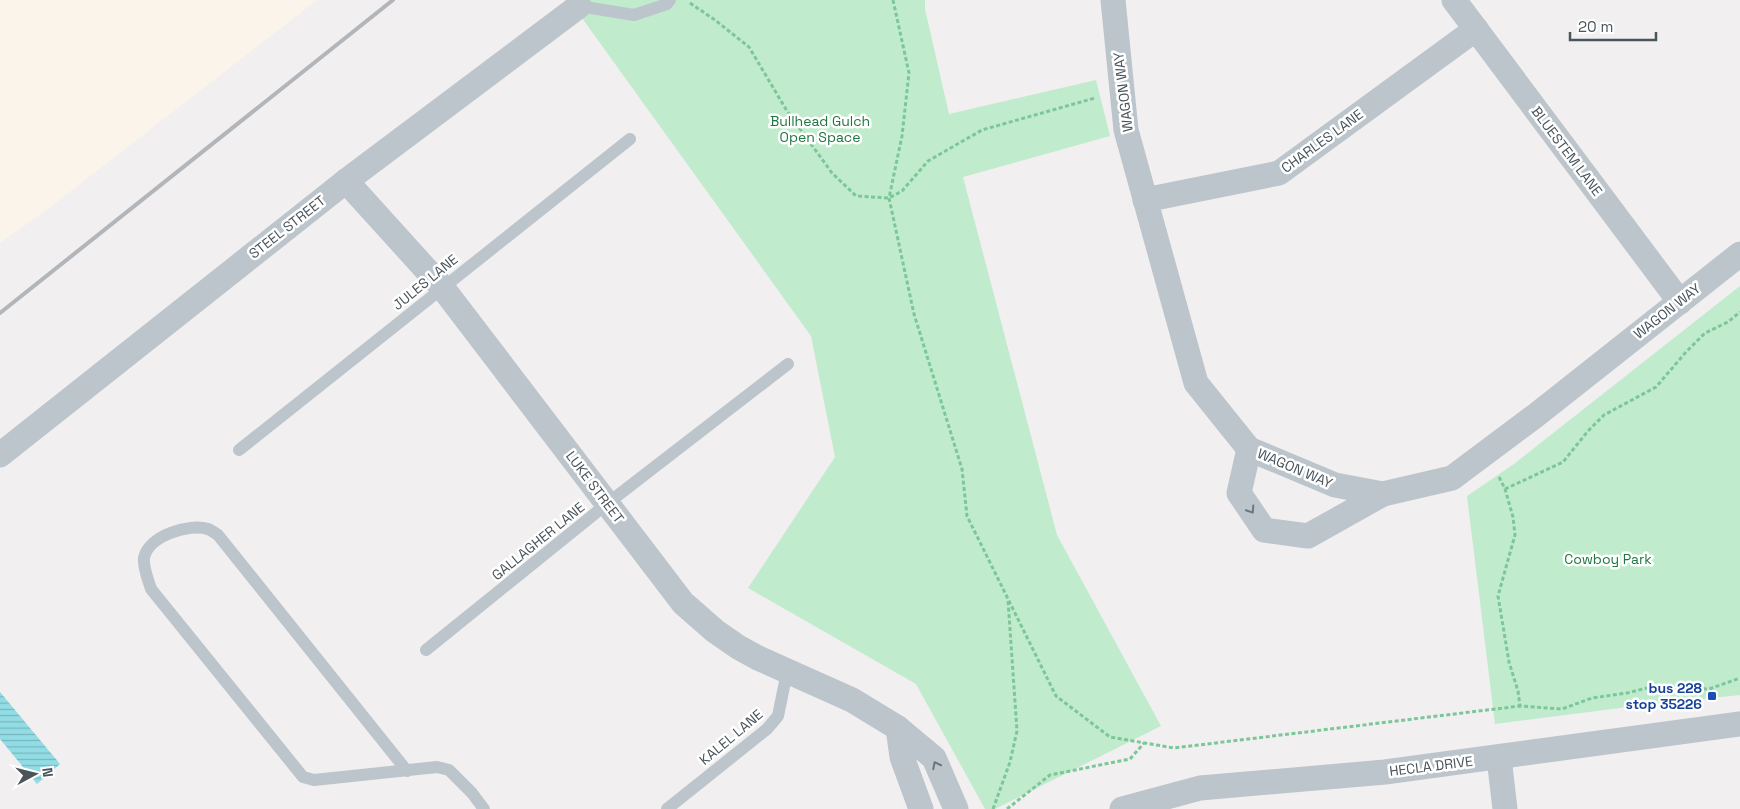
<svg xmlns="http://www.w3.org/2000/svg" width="1740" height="809" font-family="'Space Grotesk',sans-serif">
<defs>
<pattern id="water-rules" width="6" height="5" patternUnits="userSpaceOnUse" patternTransform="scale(1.25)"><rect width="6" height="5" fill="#92dde5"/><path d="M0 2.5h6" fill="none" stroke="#79b6bd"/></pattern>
</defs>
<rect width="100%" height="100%" fill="#f1eff0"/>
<polygon fill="#fbf4ea" points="0,0 317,0 49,208 0,243"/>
<g fill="#c1ebcd">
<polygon points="569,0 925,0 925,9 949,114 1096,80 1110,136 963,177 1057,535 1161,726 995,809 985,809 916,684 748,588 835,457 811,336"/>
<polygon points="1740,286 1740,695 1636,706 1495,724 1467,496 1514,464"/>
</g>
<polygon fill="url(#water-rules)" points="0,692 60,764 37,784 0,739"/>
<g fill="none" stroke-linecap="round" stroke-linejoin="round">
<g stroke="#7cc799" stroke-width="3" stroke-dasharray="4 2.5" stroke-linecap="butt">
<polyline points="893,0 909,73 902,136 889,198 914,314 962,469 967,516 1056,696 1110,737 1174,748 1520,706"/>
<polyline points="690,3 715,20 749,47 787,111 832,173 856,196 889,198 902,191 928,161 982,130 1095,98"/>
<polyline points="1499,477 1505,489 1513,517 1515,535 1498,596 1509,662 1518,691 1520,706 1562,709 1592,698 1627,693 1651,687 1709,689 1740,678"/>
<polyline points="1505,489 1563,462 1588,431 1604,415 1656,387 1686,352 1705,333 1728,322 1740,312"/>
<polyline points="993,809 1010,762 1017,731 1008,600"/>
<polyline points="1007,809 1050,775 1130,759 1144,743"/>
</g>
<g stroke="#bcc5cb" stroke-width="12">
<polyline points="581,2 579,6 634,15 667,4 670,0"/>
<polyline points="239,450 630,139"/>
<polyline points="426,650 608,503 788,364"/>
<path d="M 407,771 L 218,535 C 215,533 211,530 208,529 C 189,523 148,536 144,558 C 143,568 148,579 151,589 L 303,777 L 314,780 L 437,767 L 449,770 L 472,793 L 484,809"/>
<polyline points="667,809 767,729 778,716 787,672"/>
</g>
<g stroke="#bcc5cb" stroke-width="25">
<polyline points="1113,0 1126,130 1196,383 1249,449 1335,485 1383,494 1452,478 1535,416 1740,254"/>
<polyline points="1454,0 1680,302"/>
<polyline points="346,181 442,287 683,603 715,631 738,647 758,658 852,700 898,728 934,758 956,809"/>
<polyline points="1145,200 1279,173 1476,29"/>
<polyline points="1249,449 1239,493 1264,530 1308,536 1383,494"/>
<polyline points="0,455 346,181 579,6"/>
<polyline points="898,728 902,757 921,809"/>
<polyline points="1499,758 1505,809"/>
<polyline points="1122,809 1200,788 1385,772 1740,724"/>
</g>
<polyline stroke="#b2b5b9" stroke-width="4" points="0,313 393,0"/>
</g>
<defs><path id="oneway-chevron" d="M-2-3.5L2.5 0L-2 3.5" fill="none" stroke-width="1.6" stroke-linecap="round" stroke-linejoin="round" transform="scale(1.25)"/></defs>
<g stroke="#6c767d">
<use href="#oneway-chevron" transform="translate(1251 510) rotate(57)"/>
<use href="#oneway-chevron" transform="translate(936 765) rotate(-117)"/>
</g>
<rect fill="#1a4fb4" stroke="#fff" stroke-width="2" x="1707" y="691" width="10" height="10" rx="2.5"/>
<g text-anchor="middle" stroke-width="5" stroke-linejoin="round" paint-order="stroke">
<g font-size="14" fill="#49545b" stroke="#fff">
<text transform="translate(1123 92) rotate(-97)" y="5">WAGON WAY</text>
<text transform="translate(1322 141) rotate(-36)" y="5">CHARLES LANE</text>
<text transform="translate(1567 151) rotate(53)" y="5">BLUESTEM LANE</text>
<text transform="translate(287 227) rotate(-38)" y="5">STEEL STREET</text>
<text transform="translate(425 282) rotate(-39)" y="5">JULES LANE</text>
<text transform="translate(1667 311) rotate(-38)" y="5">WAGON WAY</text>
<text transform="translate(1295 468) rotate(23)" y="5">WAGON WAY</text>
<text transform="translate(595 487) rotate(53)" y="5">LUKE STREET</text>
<text transform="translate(538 541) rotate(-39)" y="5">GALLAGHER LANE</text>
<text transform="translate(731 737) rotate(-40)" y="5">KALEL LANE</text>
<text transform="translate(1431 766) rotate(-7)" y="5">HECLA DRIVE</text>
</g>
<g font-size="14" fill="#1f7741" stroke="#fff">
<text x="820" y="126">Bullhead Gulch<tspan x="820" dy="16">Open Space</tspan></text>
<text x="1608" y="564">Cowboy Park</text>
</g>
<g font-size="14" font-weight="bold" fill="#164399" stroke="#fff" text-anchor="end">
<text x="1702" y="693">bus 228<tspan x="1702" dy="16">stop 35226</tspan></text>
</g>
</g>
<g transform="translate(35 774) rotate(83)" stroke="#ffffff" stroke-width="4" paint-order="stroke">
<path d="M0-4L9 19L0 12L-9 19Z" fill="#49545b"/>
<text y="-8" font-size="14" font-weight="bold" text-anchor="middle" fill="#49545b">N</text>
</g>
<path d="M1570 32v8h86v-8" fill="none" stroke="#49545b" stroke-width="2.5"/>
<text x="1578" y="32" font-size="15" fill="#49545b" stroke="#ffffff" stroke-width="4" paint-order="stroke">20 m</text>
</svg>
